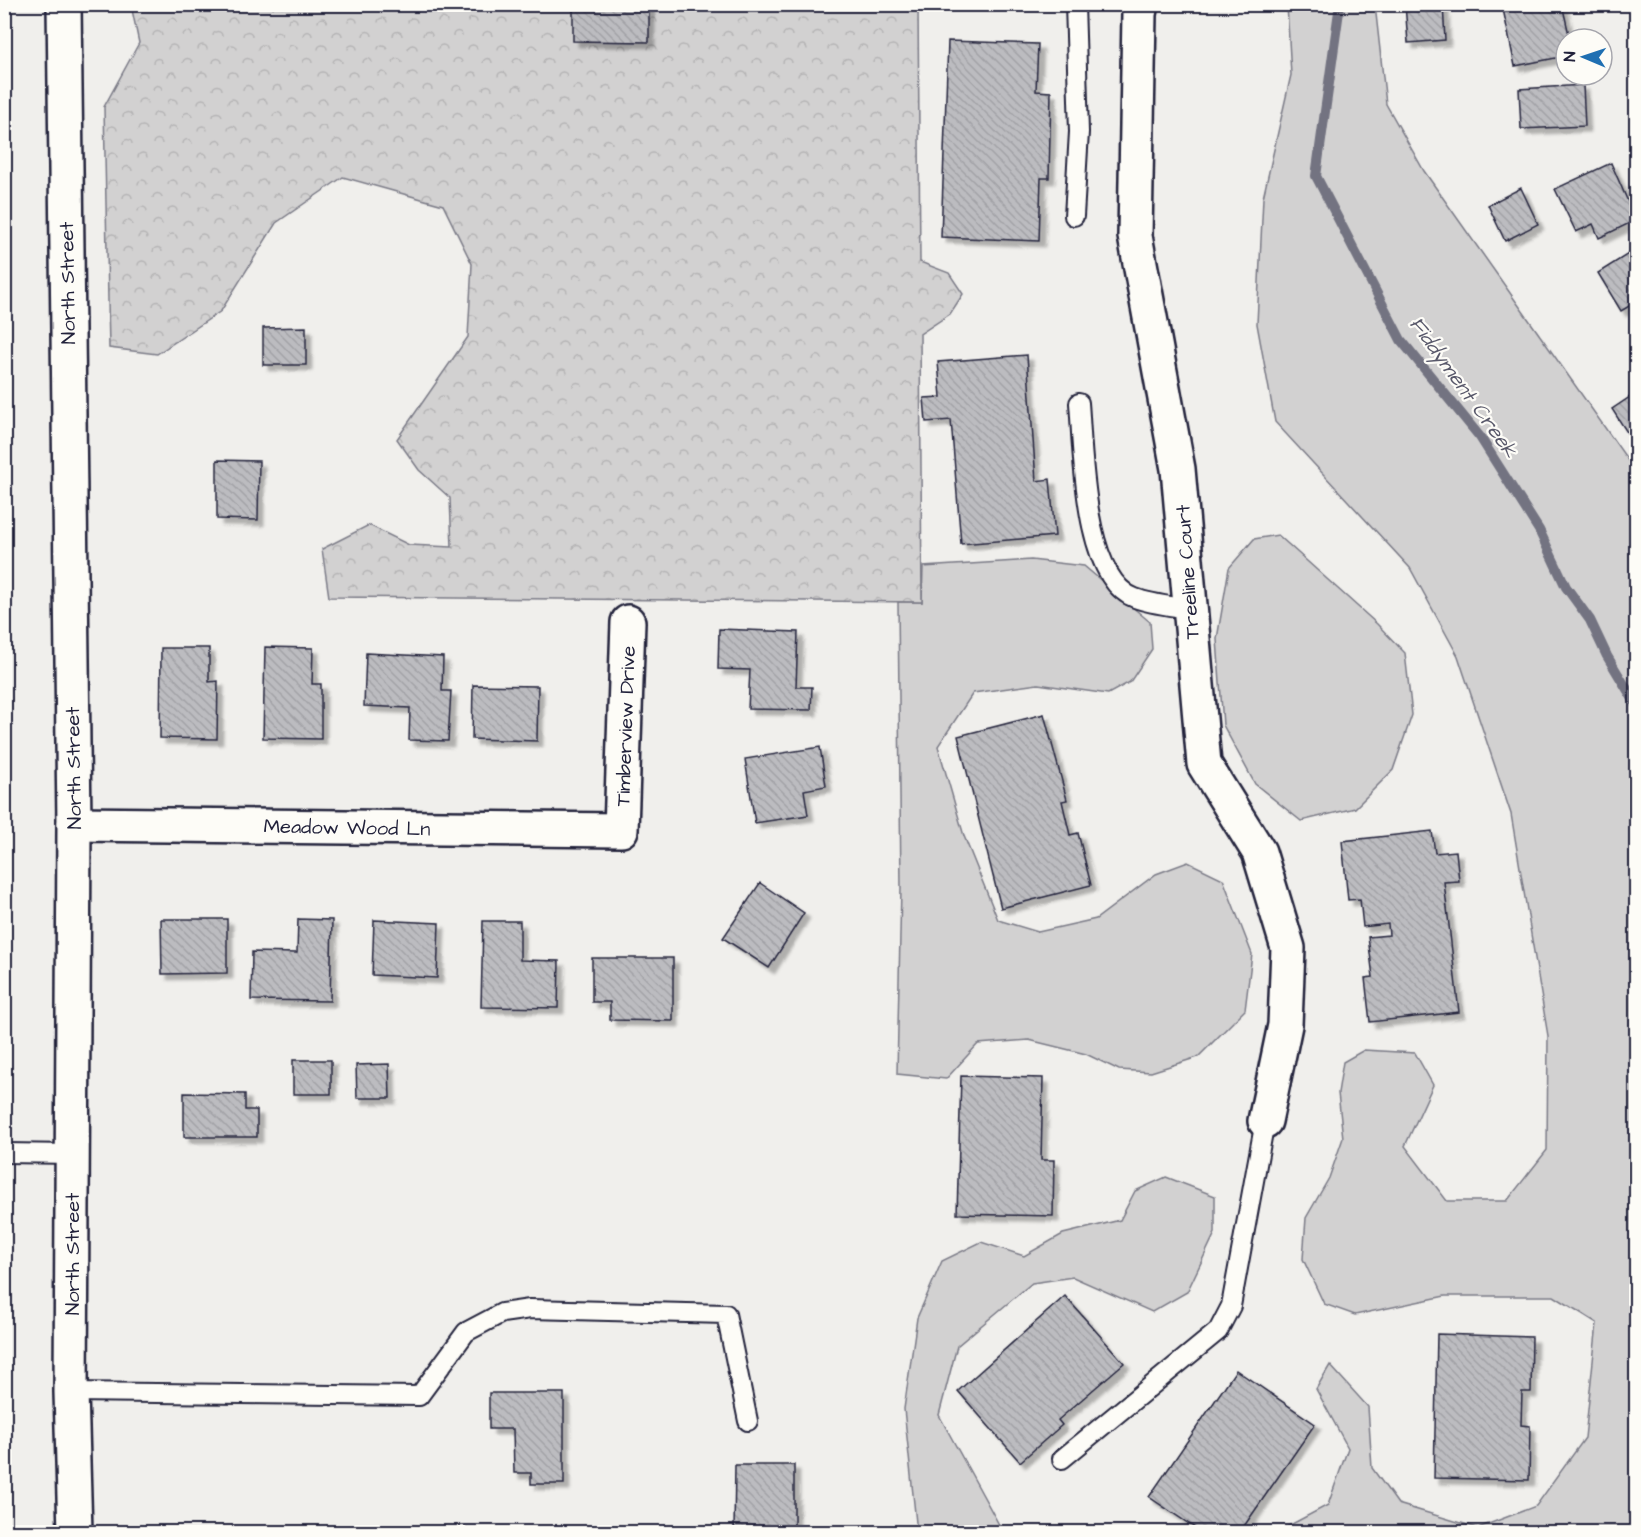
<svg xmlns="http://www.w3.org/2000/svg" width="1641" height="1537" font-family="'Architects Daughter',sans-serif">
<defs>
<pattern id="forest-crowns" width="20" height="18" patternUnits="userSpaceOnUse" patternTransform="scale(1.5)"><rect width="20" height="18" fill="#d2d1d1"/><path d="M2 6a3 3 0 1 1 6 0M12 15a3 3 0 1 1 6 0" fill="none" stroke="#b4b3b4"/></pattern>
<pattern id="building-back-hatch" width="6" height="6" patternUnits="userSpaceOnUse" patternTransform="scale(1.5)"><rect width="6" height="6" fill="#bcbcc0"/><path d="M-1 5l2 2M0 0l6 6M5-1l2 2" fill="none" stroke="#a1a1a6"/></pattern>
<filter id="shadow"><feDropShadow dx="5.5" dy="5.5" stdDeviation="1.5" flood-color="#0004"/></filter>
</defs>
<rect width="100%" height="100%" fill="#f0efec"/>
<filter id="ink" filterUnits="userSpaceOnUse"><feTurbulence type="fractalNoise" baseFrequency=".0167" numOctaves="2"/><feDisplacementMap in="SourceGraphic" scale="12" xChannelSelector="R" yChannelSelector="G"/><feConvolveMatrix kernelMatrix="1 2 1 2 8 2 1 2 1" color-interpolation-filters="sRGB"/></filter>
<g filter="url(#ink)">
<g fill="#d2d1d1" stroke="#7a7a86" stroke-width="1.5">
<polygon points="1287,5 1375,5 1386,104 1424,171 1632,466 1636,478 1636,1532 1277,1532 1328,1505 1348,1448 1316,1389 1330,1365 1368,1407 1372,1468 1398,1504 1478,1528 1536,1506 1585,1438 1597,1323 1554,1296 1445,1296 1355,1315 1324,1304 1303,1259 1306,1218 1329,1178 1343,1138 1338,1093 1343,1062 1364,1050 1415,1053 1433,1085 1405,1146 1447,1201 1507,1201 1547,1150 1548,1036 1511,814 1458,656 1410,568 1275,422 1257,324 1263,198 1291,75"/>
<polygon points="1278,535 1377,624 1405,653 1412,715 1393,770 1355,808 1301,821 1255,784 1223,725 1217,639 1229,568 1254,539"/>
<polygon points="1031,560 1084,566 1150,622 1152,649 1130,682 1108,694 1038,684 973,693 938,746 964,836 998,920 1038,932 1096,919 1156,874 1188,862 1223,879 1252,954 1245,1010 1198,1057 1151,1072 1119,1070 1086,1054 1029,1040 978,1044 946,1079 897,1074 901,888 898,602 922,602 923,567"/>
<polygon points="1166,1177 1215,1196 1215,1233 1187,1292 1152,1312 1073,1277 1032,1283 957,1346 939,1415 1003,1532 917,1532 904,1409 917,1318 942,1261 981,1242 1024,1256 1063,1234 1120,1220 1135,1191"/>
</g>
<polygon fill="url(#forest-crowns)" stroke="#7a7a86" stroke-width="1.5" points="131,5 918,5 920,262 949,273 963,294 950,314 920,334 922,602 329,597 322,549 369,525 409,545 452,547 450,498 419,470 397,439 468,337 472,264 443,205 343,177 276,223 221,311 157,354 109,348 104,107 139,43"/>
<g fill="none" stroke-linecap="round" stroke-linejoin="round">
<polyline stroke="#737381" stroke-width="10" points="1340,4 1316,176 1401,340 1480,437 1539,530 1566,587 1590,620 1607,656 1636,704"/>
</g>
<g fill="url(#building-back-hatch)" stroke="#22223b" stroke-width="1.5" filter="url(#shadow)">
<polygon points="573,4 649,4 649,42 573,41"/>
<polygon points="1405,4 1443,4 1445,40 1408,43"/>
<polygon points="1524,4 1562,4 1570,39 1566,39 1566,56 1515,66 1503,9"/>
<polygon points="948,41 1038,44 1036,91 1051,92 1049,178 1041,178 1039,241 941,237"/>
<polygon points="1583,85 1585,126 1521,129 1519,89"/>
<polygon points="1611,163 1636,220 1599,238 1593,224 1576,232 1555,189"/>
<polygon points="1521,188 1538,224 1505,241 1488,205"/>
<polygon points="1636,249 1636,302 1621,311 1598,273"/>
<polygon points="306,327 306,365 263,365 263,328"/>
<polygon points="1027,355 1036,481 1050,479 1055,536 961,544 951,420 926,422 924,398 941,397 938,362"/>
<polygon points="1636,393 1636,432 1630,437 1612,409"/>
<polygon points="217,460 259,461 258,520 217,519"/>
<polygon points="719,629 798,632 796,687 812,687 811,710 748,709 750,670 718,669"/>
<polygon points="265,647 313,648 312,684 321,684 321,739 263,738"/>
<polygon points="161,648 209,648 209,682 218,681 217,739 160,738"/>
<polygon points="366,653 443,657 442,691 451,691 448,741 409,740 410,708 364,706"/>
<polygon points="473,685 538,686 537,741 472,739"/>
<polygon points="1044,714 1067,800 1062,801 1070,835 1078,833 1091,885 1001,908 958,736"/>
<polygon points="820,747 826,786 804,790 808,815 755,823 745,759"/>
<polygon points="1432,831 1435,853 1456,851 1459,881 1444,882 1459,1012 1370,1022 1365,978 1373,977 1368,937 1389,935 1388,924 1363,927 1360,899 1348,900 1342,841"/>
<polygon points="760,883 804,913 769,968 723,938"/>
<polygon points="161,919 227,919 227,973 162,974"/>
<polygon points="298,919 332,920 330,1001 251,1000 252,952 297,953"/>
<polygon points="374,920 439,923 437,978 372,975"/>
<polygon points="483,921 520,921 520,960 559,961 558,1008 481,1007"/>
<polygon points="592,958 673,958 673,1021 610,1020 610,1002 592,1002"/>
<rect x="293" y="1060" width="38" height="34"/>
<polygon points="389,1064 390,1098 357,1098 356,1065"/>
<polygon points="961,1076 1043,1078 1041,1160 1054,1160 1053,1216 957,1214"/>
<polygon points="184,1093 245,1094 245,1110 257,1110 257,1137 184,1137"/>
<polygon points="1065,1296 1124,1363 1058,1420 1062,1425 1020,1462 958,1391"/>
<polygon points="1437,1334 1532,1337 1531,1392 1522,1392 1521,1425 1530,1426 1529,1480 1434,1478"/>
<polygon points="1236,1370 1315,1424 1240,1532 1201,1532 1149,1497"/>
<polygon points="489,1393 564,1393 564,1484 531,1484 531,1473 514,1473 513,1429 489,1429"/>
<polygon points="735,1465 794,1465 794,1532 734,1532"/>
</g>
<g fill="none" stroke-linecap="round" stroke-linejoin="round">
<defs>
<g id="lane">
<polyline points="1074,216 1079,132 1075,4"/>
<path d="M 1079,403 C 1083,449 1083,579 1135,598 C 1151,604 1171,606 1189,609"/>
<polyline points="4,1153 73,1154"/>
<polyline points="71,1392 419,1396 466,1332 502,1313 530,1309 726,1314 748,1421"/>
<polyline points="1062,1459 1218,1331 1231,1306 1265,1121"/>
</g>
<g id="street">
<polyline points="64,4 74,824 71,1392 75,1532"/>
<polyline points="1141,4 1139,14 1135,236 1178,469 1204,764 1259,852 1288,948 1285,1025 1265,1121"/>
<polyline points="74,824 621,830 628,622"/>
</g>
</defs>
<use href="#lane" stroke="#22223b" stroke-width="22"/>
<use href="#street" stroke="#22223b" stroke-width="38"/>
<use href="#lane" stroke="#fdfcf7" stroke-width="18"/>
<use href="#street" stroke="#fdfcf7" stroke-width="33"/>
</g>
</g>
<g text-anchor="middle" stroke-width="4.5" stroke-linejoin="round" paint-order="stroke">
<g font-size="20" fill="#22223b" stroke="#fdfcf7">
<text transform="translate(67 283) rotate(-91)" y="7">North Street</text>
<text transform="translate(1187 572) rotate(-94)" y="7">Treeline Court</text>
<text transform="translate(625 726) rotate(-88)" y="7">Timberview Drive</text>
<text transform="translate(73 768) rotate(-91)" y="7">North Street</text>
<text transform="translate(347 827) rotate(1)" y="7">Meadow Wood Ln</text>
<text transform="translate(72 1254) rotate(-90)" y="7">North Street</text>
</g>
<g font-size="21" font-style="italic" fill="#58586a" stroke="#fdfcf7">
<text transform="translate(1464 387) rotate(54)" y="7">Fiddyment Creek</text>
</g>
</g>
<rect width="1641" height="1537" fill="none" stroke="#fdfcf7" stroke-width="24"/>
<rect x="12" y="12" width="1617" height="1513" fill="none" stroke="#22223b" stroke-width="2" filter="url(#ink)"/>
<g transform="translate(1584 57) rotate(272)"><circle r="28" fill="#fdfcf7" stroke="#a5a5ac" stroke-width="1.5"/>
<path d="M0-4.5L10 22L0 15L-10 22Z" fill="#1f6fb2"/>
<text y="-9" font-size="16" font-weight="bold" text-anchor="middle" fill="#22223b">N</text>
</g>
</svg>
